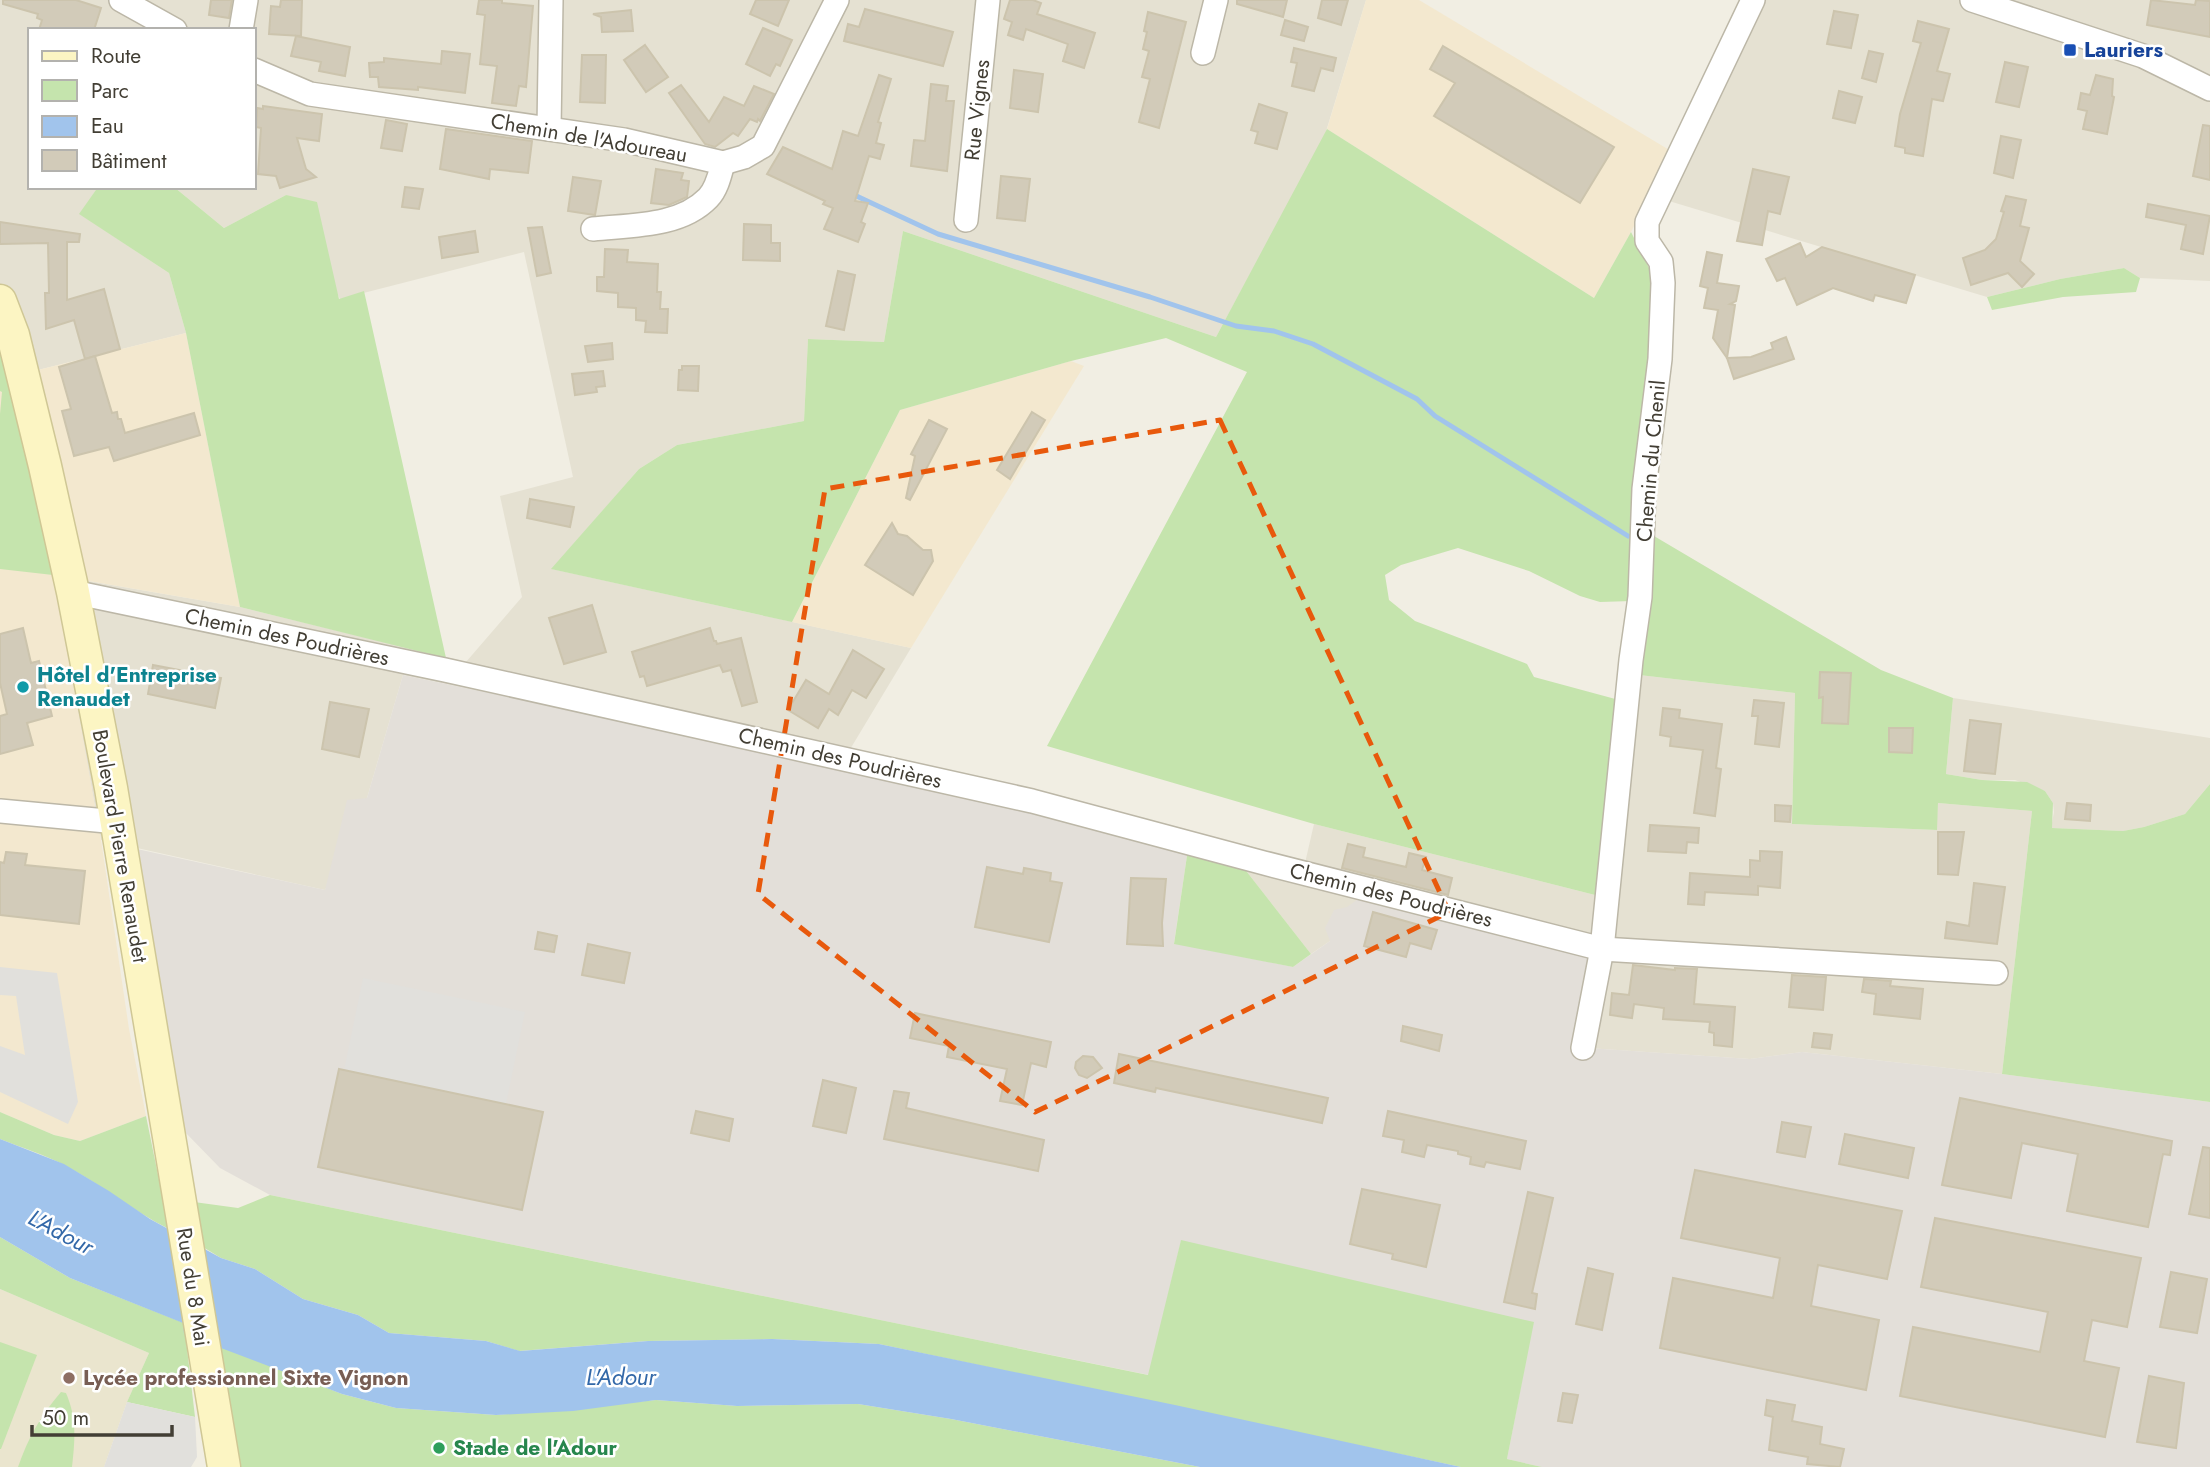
<svg xmlns="http://www.w3.org/2000/svg" width="2210" height="1467" font-family="Jost,sans-serif">
<rect width="100%" height="100%" fill="#f1eee3"/>
<g fill="#e5e1d2">
<polygon points="0,0 1366,0 1324,138 1216,337 903,231 884,342 808,339 804,421 677,445 639,469 552,569 911,648 840,766 403,675 367,798 325,890 101,840 53,575 240,607 466,662 522,597 500,496 573,477 524,252 340,299 286,195 224,228 174,187 254,187 254,30 30,30 30,187 98,187 80,214 169,273 186,333 38,370 0,344"/>
<polygon points="1744,0 2210,0 2210,281 2140,278 2124,268 2060,279 1987,297 1649,195"/>
<polygon points="1622,673 1795,693 1792,824 1936,830 1938,803 2032,811 2002,1074 1802,1052 1750,1059 1573,1047 1330,941 1311,954 1240,863 1244,844 1305,863 1314,824 1599,896"/>
<polygon points="1953,698 2210,738 2210,784 2185,814 2144,827 2123,831 2051,828 2054,812 2053,803 2045,791 2015,780 1982,780 1946,774"/>
</g>
<g fill="#f3e8cf">
<polygon points="1366,0 1419,0 1671,151 1631,232 1594,298 1327,129"/>
<polygon points="186,333 240,607 54,575 101,840 129,1029 146,1116 80,1141 54,1135 0,1112 0,344 38,370"/>
<polygon points="1071,361 1084,366 911,648 792,622 900,410"/>
</g>
<polygon fill="#e3dfd9" points="403,675 840,766 1188,849 1174,943 1293,967 1330,941 1325,928 1334,910 1347,907 1361,897 1591,954 1574,1047 1750,1059 1802,1052 2002,1074 2210,1102 2210,1467 1542,1467 1507,1459 1533,1323 1181,1241 1149,1375 270,1195 220,1168 184,1131 137,849 325,890 347,800 367,798"/>
<polygon fill="#eae5ce" points="0,1289 149,1353 127,1402 104,1467 0,1467"/>
<g fill="#c5e4ad">
<polygon points="1327,129 1594,298 1631,232 1654,278 1654,536 1881,670 1953,698 1946,774 1982,780 2027,782 2045,791 2053,803 2052,828 2123,831 2144,827 2185,814 2210,784 2210,1102 2002,1074 2032,811 1938,803 1937,830 1792,824 1795,693 1622,673 1632,601 1600,602 1580,596 1529,571 1458,548 1401,565 1385,575 1389,600 1415,621 1527,664 1534,677 1619,700 1599,896 1314,824 1047,746 1247,372 1166,338 1071,361 900,410 792,622 551,569 639,469 677,445 804,421 808,339 884,342 903,231 1216,337"/>
<polygon points="98,187 174,187 224,228 286,195 317,202 339,299 364,291 446,658 240,607 186,333 169,273 79,214"/>
<polygon points="2124,268 2140,278 2136,292 2063,297 1992,310 1987,297 2060,279"/>
<polygon points="0,344 53,575 0,569 0,414 2,392 0,391"/>
<polygon points="1188,849 1240,863 1311,954 1293,967 1174,944"/>
<path d="M 0,1112 L 54,1135 L 80,1141 L 146,1116 L 169,1229 C 133,1211 102,1185 66,1166 C 46,1155 22,1148 0,1139 Z"/>
<polygon points="270,1195 1148,1375 1181,1240 1534,1322 1507,1459 1542,1467 1461,1467 879,1344 772,1339 648,1341 519,1351 486,1341 389,1333 358,1315 303,1299 255,1269 221,1258 198,1244 194,1202 238,1208"/>
<polygon points="0,1237 70,1278 184,1323 195,1417 127,1402 149,1353 0,1289"/>
<polygon points="0,1342 37,1355 1,1449 0,1449"/>
<polygon points="220,1346 342,1394 396,1408 496,1415 656,1400 737,1406 858,1404 951,1419 1200,1467 241,1467"/>
<path d="M 61,1392 L 66,1393 C 77,1419 75,1439 72,1467 L 18,1467 C 28,1438 41,1415 61,1392 Z"/>
</g>
<g fill="#e1e0dc">
<polygon points="0,967 57,973 78,1102 68,1124 0,1092 0,1046 25,1055 16,996 0,995"/>
<polygon points="363,978 525,1012 506,1104 344,1070"/>
<polygon points="127,1402 195,1417 197,1457 191,1467 104,1467"/>
</g>
<polygon fill="#a1c4ec" points="0,1139 64,1164 109,1191 150,1219 221,1258 255,1269 303,1299 358,1315 389,1333 486,1341 520,1351 648,1341 772,1339 879,1344 1175,1405 1461,1467 1200,1467 951,1419 858,1404 737,1406 656,1400 573,1411 496,1415 396,1408 342,1394 184,1334 183,1323 70,1278 0,1237"/>
<g fill="none" stroke-linecap="round" stroke-linejoin="round">
<polyline stroke="#a1c4ec" stroke-width="5" points="850,193 938,234 1150,297 1236,326 1274,331 1313,344 1417,399 1435,416 1628,536"/>
</g>
<g fill="#d2cbb9" stroke="#ccc4ad" stroke-width="2">
<polygon points="3,0 76,0 101,8 94,30 39,30 42,20 37,18 38,14 3,4"/>
<polygon points="211,0 232,0 229,18 209,15"/>
<polygon points="281,0 302,0 301,36 269,34 271,6 280,7"/>
<polygon points="479,0 502,0 502,3 533,6 526,87 519,86 516,106 492,103 497,66 480,64 485,15 477,14"/>
<polygon points="756,0 789,0 778,26 750,14"/>
<polygon points="1010,0 1033,0 1041,3 1037,14 1095,33 1084,68 1063,61 1068,44 1026,29 1023,40 1008,35 1012,22 1004,19"/>
<polygon points="1237,0 1287,0 1283,17 1237,4"/>
<polygon points="1322,0 1348,0 1341,25 1318,18"/>
<polygon points="2151,0 2195,5 2196,0 2210,1 2210,37 2147,25"/>
<polygon points="865,9 953,32 943,66 844,41 848,24 859,27"/>
<polygon points="631,10 633,31 602,32 601,17 593,14"/>
<polygon points="1834,11 1858,15 1851,48 1827,44"/>
<polygon points="1148,12 1186,22 1159,128 1139,122 1150,79 1142,77 1149,51 1143,49 1147,32 1144,31"/>
<polygon points="1285,20 1308,27 1304,41 1281,35"/>
<polygon points="1918,21 1949,29 1937,71 1950,74 1943,101 1932,99 1923,156 1905,153 1905,148 1895,146 1900,114 1921,43 1913,41"/>
<polygon points="763,28 792,40 780,66 776,64 770,76 746,64"/>
<polygon points="296,36 350,47 345,76 319,71 321,62 291,56"/>
<polygon points="645,45 668,77 646,92 624,60"/>
<polygon points="1443,46 1614,147 1580,203 1434,116 1455,83 1430,69"/>
<polygon points="1294,48 1336,58 1333,71 1321,68 1314,91 1292,86 1297,63 1291,62"/>
<polygon points="442,51 470,54 465,93 418,87 418,90 379,87 378,77 370,77 369,63 384,62 384,58 441,64"/>
<polygon points="1869,51 1883,54 1876,82 1862,78"/>
<polygon points="582,55 606,55 605,103 580,102"/>
<polygon points="2005,62 2028,67 2019,107 1996,102"/>
<polygon points="1014,70 1043,74 1038,112 1010,108"/>
<polygon points="879,75 891,79 878,122 881,123 876,143 884,145 880,159 869,156 855,201 868,203 861,222 865,224 858,242 824,229 833,208 823,204 825,201 767,174 783,147 832,169 843,131 858,136"/>
<polygon points="2096,75 2113,79 2112,96 2114,97 2107,134 2083,129 2087,111 2078,109 2081,93 2090,95"/>
<polygon points="931,84 948,86 946,101 954,101 947,171 911,166 914,140 925,141"/>
<polygon points="681,85 709,122 724,97 744,106 754,86 774,94 760,121 758,119 757,122 750,119 738,136 733,133 715,147 705,144 669,93"/>
<polygon points="1839,91 1862,97 1855,123 1833,118"/>
<polygon points="1259,104 1287,113 1277,149 1255,143 1258,132 1251,130"/>
<polygon points="263,106 322,114 319,141 297,138 306,169 316,177 280,188 276,176 258,174 261,128 256,127 257,108 263,109"/>
<polygon points="386,120 407,124 402,151 381,148"/>
<polygon points="2203,125 2210,126 2210,180 2193,176"/>
<polygon points="446,129 532,141 528,173 490,169 489,179 440,169"/>
<polygon points="2001,136 2021,140 2013,178 1994,173"/>
<polygon points="656,169 683,173 681,180 689,181 687,197 669,205 651,203"/>
<polygon points="1753,169 1789,177 1780,214 1768,211 1762,245 1737,241"/>
<polygon points="1001,176 1030,179 1025,221 997,218"/>
<polygon points="573,177 601,181 595,215 568,211"/>
<polygon points="405,187 423,189 419,209 402,207"/>
<polygon points="2006,196 2026,200 2020,226 2029,228 2020,261 2034,274 2022,287 2008,273 1971,285 1963,258 1985,250 1996,239 2004,212 2001,211"/>
<polygon points="2148,204 2210,216 2203,254 2181,249 2186,225 2146,217"/>
<polygon points="0,222 80,234 79,242 67,242 67,300 104,289 120,349 85,359 74,320 46,329 45,293 49,293 48,243 0,244"/>
<polygon points="744,224 771,225 771,243 780,243 780,261 743,260"/>
<polygon points="542,227 551,273 537,276 528,228"/>
<polygon points="475,231 478,252 442,258 439,237"/>
<polygon points="1800,243 1806,257 1822,247 1915,275 1906,303 1875,295 1873,301 1833,288 1797,305 1785,278 1777,281 1766,259"/>
<polygon points="605,249 628,250 627,262 658,264 657,292 661,292 660,309 668,309 667,333 645,332 646,321 636,320 636,308 618,307 618,293 597,291 597,277 604,277"/>
<polygon points="1707,252 1722,255 1717,283 1739,286 1736,301 1730,304 1735,305 1727,358 1751,357 1773,349 1771,343 1786,337 1794,359 1734,379 1727,358 1713,338 1718,310 1704,308 1708,288 1700,286"/>
<polygon points="838,271 855,275 844,330 826,326"/>
<polygon points="612,343 613,359 588,362 585,346"/>
<polygon points="95,356 112,413 117,412 118,419 121,419 125,433 194,413 200,435 114,461 109,447 74,456 62,411 71,409 59,367"/>
<polygon points="682,366 699,366 698,391 678,390 679,370 682,370"/>
<polygon points="603,371 605,386 596,387 597,392 575,395 572,374"/>
<polygon points="1032,412 1045,420 1010,479 997,470"/>
<polygon points="929,420 947,429 910,500 906,498 915,456 911,454"/>
<polygon points="530,499 574,507 570,527 527,518"/>
<polygon points="892,523 898,534 907,536 923,550 931,550 933,561 913,595 865,565"/>
<polygon points="592,605 606,652 564,664 549,618"/>
<polygon points="23,628 31,663 39,661 52,716 27,723 33,745 0,754 0,716 7,714 0,683 0,634"/>
<polygon points="710,628 714,641 716,641 717,644 741,638 757,702 742,706 731,670 723,672 720,665 647,686 644,676 640,677 632,652"/>
<polygon points="853,650 884,669 866,698 852,690 838,715 829,709 818,728 788,710 806,680 829,694"/>
<polygon points="153,665 221,678 215,708 148,694"/>
<polygon points="1820,672 1851,673 1848,724 1822,723 1823,697 1819,698"/>
<polygon points="1754,700 1784,703 1779,747 1755,744 1758,716 1752,716"/>
<polygon points="330,702 369,709 359,757 322,749"/>
<polygon points="1663,708 1680,710 1679,718 1722,724 1716,768 1721,769 1715,816 1694,813 1703,750 1670,746 1671,737 1660,735"/>
<polygon points="1970,720 2001,724 1995,774 1964,771"/>
<polygon points="1889,728 1913,728 1912,753 1889,752"/>
<polygon points="2067,803 2091,805 2090,821 2065,819"/>
<polygon points="1775,805 1791,806 1790,822 1775,821"/>
<polygon points="1650,825 1699,828 1698,843 1687,842 1686,853 1648,851"/>
<polygon points="1938,832 1964,832 1958,875 1938,874"/>
<polygon points="1348,844 1365,848 1363,857 1406,867 1409,853 1426,857 1422,870 1452,878 1448,895 1342,868"/>
<polygon points="1760,851 1782,852 1780,888 1758,886 1758,895 1705,892 1704,905 1688,904 1690,873 1750,877 1750,860 1760,861"/>
<polygon points="6,852 27,854 25,865 85,871 79,924 0,915 0,862 4,863"/>
<polygon points="987,867 1023,874 1024,868 1051,873 1050,881 1062,883 1049,942 975,927"/>
<polygon points="1131,878 1166,879 1162,923 1163,946 1127,944"/>
<polygon points="1974,883 2005,887 1997,944 1945,938 1947,922 1969,926"/>
<polygon points="1373,912 1437,930 1431,949 1410,943 1406,957 1364,946"/>
<polygon points="538,932 557,936 554,952 535,949"/>
<polygon points="588,944 630,953 624,983 582,975"/>
<polygon points="1633,965 1675,970 1675,968 1697,969 1694,1004 1735,1007 1732,1047 1714,1045 1714,1033 1709,1032 1710,1022 1663,1019 1664,1008 1634,1004 1632,1018 1610,1015 1612,993 1629,995"/>
<polygon points="1792,975 1826,977 1823,1010 1789,1007"/>
<polygon points="1864,979 1891,981 1890,986 1923,989 1920,1019 1874,1014 1876,994 1862,992"/>
<polygon points="915,1013 1051,1042 1046,1067 1031,1063 1022,1105 1000,1101 1007,1069 947,1057 949,1046 910,1038"/>
<polygon points="1403,1026 1442,1035 1439,1051 1401,1041"/>
<polygon points="1814,1033 1832,1035 1830,1049 1812,1047"/>
<polygon points="1119,1054 1328,1098 1322,1123 1156,1088 1155,1092 1114,1083"/>
<polygon points="1083,1056 1093,1057 1102,1068 1087,1078 1079,1075 1075,1068 1076,1062"/>
<polygon points="339,1069 543,1112 522,1210 318,1167"/>
<polygon points="823,1080 856,1088 846,1133 813,1126"/>
<polygon points="894,1091 909,1093 906,1108 1044,1140 1038,1171 884,1139"/>
<polygon points="1960,1098 2172,1141 2170,1155 2163,1154 2148,1227 2067,1211 2078,1154 2022,1143 2011,1198 1942,1185"/>
<polygon points="696,1111 733,1119 729,1141 691,1133"/>
<polygon points="1388,1111 1526,1141 1520,1169 1486,1162 1484,1167 1470,1164 1471,1157 1458,1154 1458,1151 1427,1145 1424,1157 1402,1152 1404,1140 1383,1136"/>
<polygon points="1782,1122 1811,1127 1805,1157 1777,1152"/>
<polygon points="1845,1134 1914,1148 1908,1178 1839,1164"/>
<polygon points="2203,1147 2210,1148 2210,1218 2189,1214"/>
<polygon points="1695,1170 1902,1211 1887,1279 1818,1265 1811,1306 1879,1320 1866,1390 1660,1348 1673,1278 1773,1298 1780,1258 1681,1238"/>
<polygon points="1362,1189 1440,1205 1426,1267 1392,1259 1393,1254 1350,1244"/>
<polygon points="1528,1192 1553,1198 1532,1293 1537,1294 1535,1309 1504,1302"/>
<polygon points="1935,1218 2141,1258 2127,1327 2092,1320 2084,1361 2119,1368 2105,1437 1900,1396 1913,1327 2040,1352 2048,1312 1921,1287"/>
<polygon points="1588,1268 1613,1274 1602,1330 1576,1324"/>
<polygon points="2171,1272 2207,1279 2197,1333 2160,1327"/>
<polygon points="2149,1376 2184,1383 2176,1448 2137,1442"/>
<polygon points="1563,1393 1578,1395 1572,1423 1558,1421"/>
<polygon points="1767,1400 1795,1405 1792,1421 1822,1427 1820,1444 1844,1449 1840,1467 1807,1464 1808,1457 1769,1450 1773,1417 1765,1415"/>
</g>
<g fill="none" stroke-linecap="round" stroke-linejoin="round">
<defs>
<g id="street">
<polyline points="121,0 175,30"/>
<polyline points="1972,0 2143,56 2210,89"/>
<polyline points="241,30 246,0"/>
<polyline points="1203,53 1216,0"/>
<polyline points="254,70 310,94 624,140 723,163 744,157 763,146 837,0"/>
<polyline points="549,129 551,0"/>
<polyline points="966,220 988,0"/>
<path d="M 593,229 C 631,225 680,227 708,198 C 717,189 720,174 723,163"/>
<polyline points="73,592 445,670 1032,801 1264,863 1602,949 1996,973"/>
<polyline points="0,811 117,822"/>
<polyline points="1583,1048 1602,949 1631,660 1640,597 1644,489 1660,359 1663,283 1661,262 1647,241 1647,222 1753,0"/>
</g>
<polyline id="secondary" points="0,301 13,335 45,466 73,592 111,788 224,1467"/>
</defs>
<use href="#street" stroke="#bcb7a7" stroke-width="26"/>
<use href="#secondary" stroke="#cfc795" stroke-width="35"/>
<use href="#street" stroke="#fff" stroke-width="23"/>
<use href="#secondary" stroke="#fcf5c3" stroke-width="32"/>
</g>
<path fill="none" stroke="#e8590c" stroke-width="5" stroke-dasharray="14 9" stroke-linejoin="round" d="M 1220,420 L 1449,912 L 1035,1112 L 758,894 L 825,489 Z"/>
<rect fill="#1a4fb4" stroke="#fff" stroke-width="2.5" x="2063" y="43" width="14" height="14" rx="3.5"/>
<circle fill="#0f9aa8" stroke="#fff" stroke-width="2.5" cx="23" cy="687" r="7"/>
<circle fill="#8d6e63" stroke="#fff" stroke-width="2.5" cx="69" cy="1378" r="7"/>
<circle fill="#2e9e5b" stroke="#fff" stroke-width="2.5" cx="439" cy="1448" r="7"/>
<g text-anchor="middle" stroke-width="5" stroke-linejoin="round" paint-order="stroke">
<g font-size="21" font-weight="bold" fill="#164399" stroke="#fff" text-anchor="start">
<text x="2084" y="57">Lauriers</text>
</g>
<g font-size="21" fill="#423e34" stroke="#fff">
<text transform="translate(977 110) rotate(-84)" y="7">Rue Vignes</text>
<text transform="translate(589 138) rotate(10)" y="7">Chemin de l'Adoureau</text>
<text transform="translate(1651 461) rotate(-85)" y="7">Chemin du Chenil</text>
<text transform="translate(287 637) rotate(12)" y="7">Chemin des Poudrières</text>
<text transform="translate(840 758) rotate(13)" y="7">Chemin des Poudrières</text>
<text transform="translate(120 846) rotate(80)" y="7">Boulevard Pierre Renaudet</text>
<text transform="translate(1391 895) rotate(14)" y="7">Chemin des Poudrières</text>
<text transform="translate(193 1287) rotate(81)" y="7">Rue du 8 Mai</text>
</g>
<g font-size="21" font-weight="bold" fill="#0d838f" stroke="#fff" text-anchor="start">
<text x="37" y="682">Hôtel d'Entreprise<tspan x="37" dy="24">Renaudet</tspan></text>
</g>
<g font-size="21" font-weight="bold" fill="#785e54" stroke="#fff" text-anchor="start">
<text x="83" y="1385">Lycée professionnel Sixte Vignon</text>
</g>
<g font-size="21" font-weight="bold" fill="#27864d" stroke="#fff" text-anchor="start">
<text x="453" y="1455">Stade de l'Adour</text>
</g>
<g font-size="23" font-style="italic" fill="#3368a8" stroke="#fff">
<text transform="translate(61 1232) rotate(28)" y="8">L'Adour</text>
<text x="621" y="1385">L'Adour</text>
</g>
</g>
<rect x="28" y="28" width="228" height="161" fill="#ffffff" stroke="#b3b2ae" stroke-width="2"/>
<rect x="42" y="51" width="35" height="10" fill="#fcf5c3" stroke="#b3b2ae" stroke-width="2"/>
<text x="91" y="63" font-size="21" fill="#423e34">Route</text>
<rect x="42" y="80" width="35" height="21" fill="#c5e4ad" stroke="#b3b2ae" stroke-width="2"/>
<text x="91" y="98" font-size="21" fill="#423e34">Parc</text>
<rect x="42" y="116" width="35" height="21" fill="#a1c4ec" stroke="#b3b2ae" stroke-width="2"/>
<text x="91" y="133" font-size="21" fill="#423e34">Eau</text>
<rect x="42" y="150" width="35" height="21" fill="#d2cbb9" stroke="#b3b2ae" stroke-width="2"/>
<text x="91" y="168" font-size="21" fill="#423e34">Bâtiment</text>
<path d="M32 1425v10h140v-10" fill="none" stroke="#423e34" stroke-width="3.5"/>
<text x="42" y="1425" font-size="21" fill="#423e34" stroke="#ffffff" stroke-width="5" paint-order="stroke">50 m</text>
</svg>
